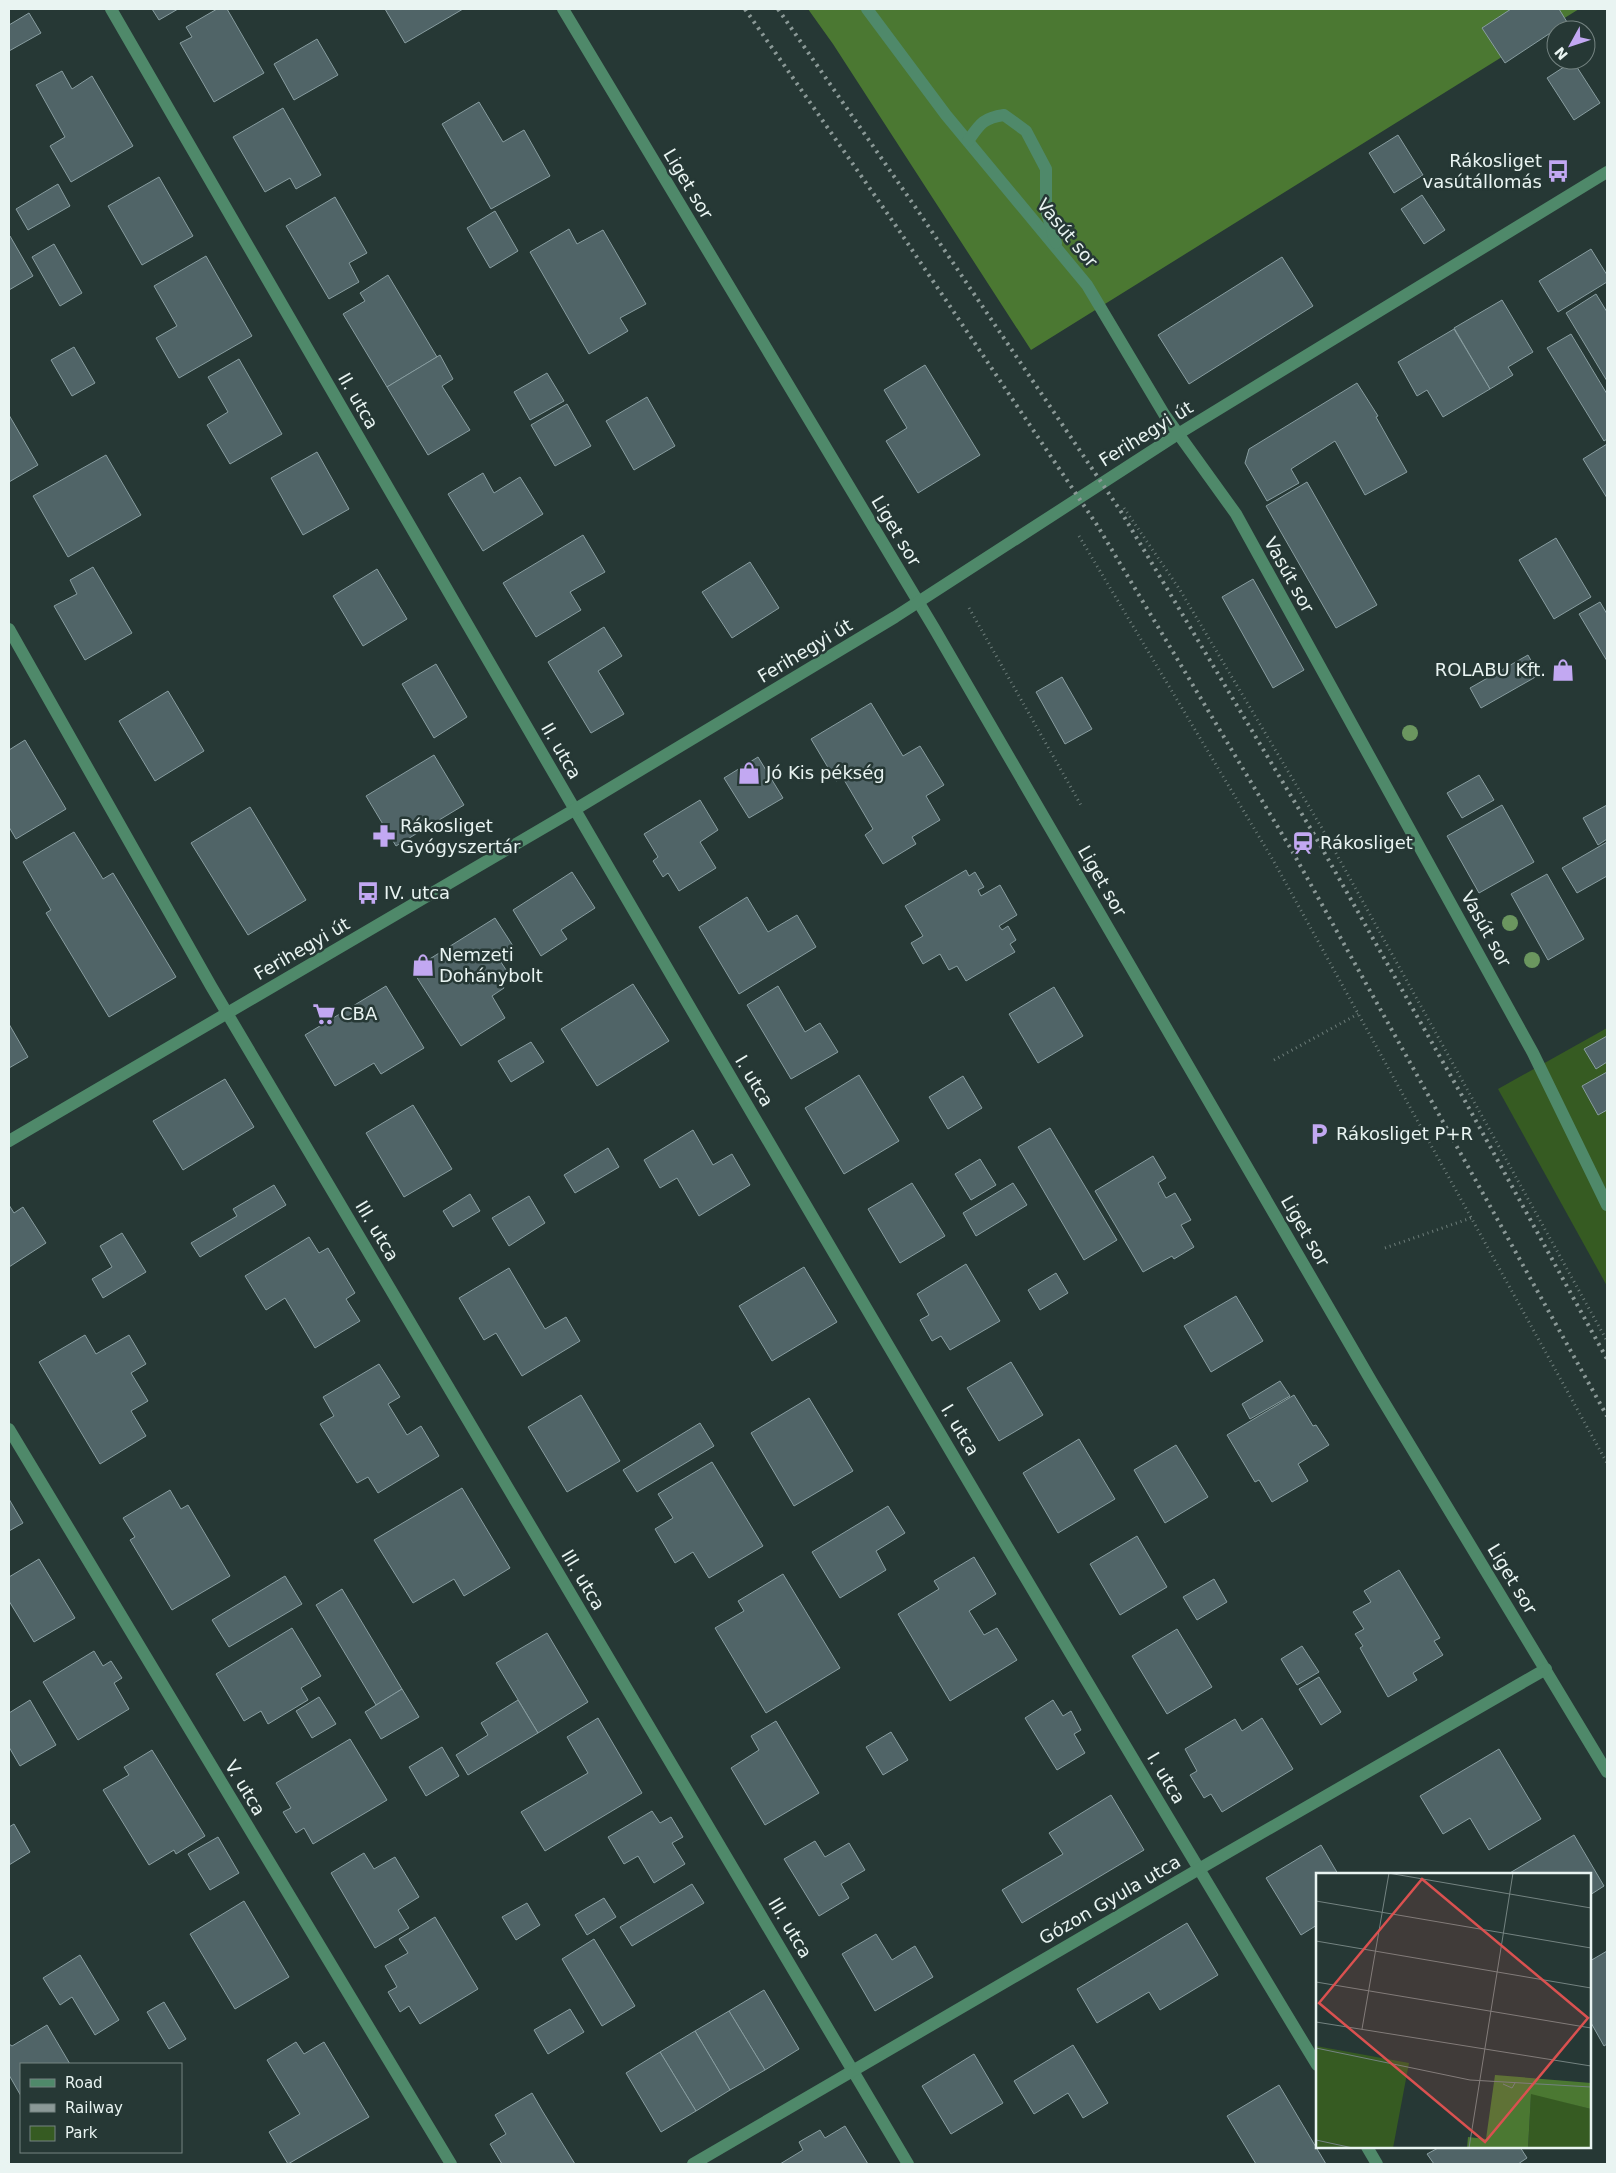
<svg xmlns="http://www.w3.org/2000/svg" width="1616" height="2173" font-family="'DejaVu Sans',sans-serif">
<rect width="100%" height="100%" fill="#263835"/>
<polygon fill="#365b22" points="1607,1028 1607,1286 1498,1089"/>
<polygon fill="#4b7832" points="808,9 1579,9 1031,350 833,44"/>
<g fill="#506467" stroke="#889da0">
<polygon points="152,9 178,9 159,20"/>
<polygon points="217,9 227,9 264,73 214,102 180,43 192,37 186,27"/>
<polygon points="385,9 463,9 405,43"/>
<polygon points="1511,9 1559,9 1567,22 1505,63 1482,28"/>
<polygon points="29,13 41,33 9,51 9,25"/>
<polygon points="317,39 338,75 294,100 274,64"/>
<polygon points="1573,61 1600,103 1574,120 1547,78"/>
<polygon points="62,71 72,89 92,76 133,146 71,182 50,146 65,137 36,85"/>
<polygon points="479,102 503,142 524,130 550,176 491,209 442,124"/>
<polygon points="283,108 321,175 296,189 290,178 265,192 233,137"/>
<polygon points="1398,135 1423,175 1394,193 1369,153"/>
<polygon points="159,177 193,236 142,265 108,206"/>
<polygon points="58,184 70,206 28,230 16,209"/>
<polygon points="1422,195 1445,230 1424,244 1401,209"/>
<polygon points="335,197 367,253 349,263 359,282 329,299 286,226"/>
<polygon points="495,211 518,251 490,268 467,228"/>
<polygon points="569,229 577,244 603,230 646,304 620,318 628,331 589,354 530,252"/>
<polygon points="10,236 33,276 9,290 9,237"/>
<polygon points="54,244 82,293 60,306 32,257"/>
<polygon points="1591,249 1607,275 1607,282 1558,312 1539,281"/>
<polygon points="206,256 252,336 179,378 156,338 177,326 154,286"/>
<polygon points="1282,257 1313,306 1189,384 1158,335"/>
<polygon points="388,275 437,357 387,387 343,314 365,301 360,293"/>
<polygon points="1596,294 1607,312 1607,381 1566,313"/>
<polygon points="1502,300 1533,352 1508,367 1513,375 1490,389 1454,328"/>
<polygon points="1454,329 1490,389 1443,417 1427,390 1417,396 1398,362"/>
<polygon points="1571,334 1607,394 1607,439 1604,441 1547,348"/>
<polygon points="74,347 95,383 72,396 51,360"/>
<polygon points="440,355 453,379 442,386 470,430 428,455 387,387"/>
<polygon points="239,359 282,434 230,464 207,425 228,412 208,377"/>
<polygon points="925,365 980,455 918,493 886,441 907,428 884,390"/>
<polygon points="547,373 564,401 530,420 514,392"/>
<polygon points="1357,383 1378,416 1376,417 1407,472 1365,495 1335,441 1291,469 1299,483 1267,501 1245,463 1249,449"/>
<polygon points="647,397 675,446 634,470 606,421"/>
<polygon points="567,404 591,446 555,466 531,425"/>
<polygon points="9,415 38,465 9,482"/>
<polygon points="1607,444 1607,498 1583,459"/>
<polygon points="317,452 349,509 303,535 271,478"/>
<polygon points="106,455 141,515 68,557 33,496"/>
<polygon points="483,473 494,493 520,477 543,514 483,551 448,494"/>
<polygon points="1307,482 1377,605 1336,628 1266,506"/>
<polygon points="583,535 605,572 570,592 581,610 536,637 503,583"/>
<polygon points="1556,538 1591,597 1554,619 1519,560"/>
<polygon points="750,562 779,608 732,638 702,592"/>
<polygon points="93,567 132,633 85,660 54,606 77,594 70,580"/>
<polygon points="377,569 407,619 363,646 333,596"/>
<polygon points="1253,579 1304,670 1273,688 1222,597"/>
<polygon points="1600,602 1607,614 1607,661 1579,614"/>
<polygon points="604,627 622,656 598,671 624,714 591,733 548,662"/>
<polygon points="1528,655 1539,675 1481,708 1470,688"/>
<polygon points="436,664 467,717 434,738 402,684"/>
<polygon points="1062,677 1092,729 1065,744 1036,692"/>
<polygon points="168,691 204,751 155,781 119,721"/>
<polygon points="871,703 903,756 920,746 944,785 926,796 940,820 912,837 916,844 883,864 865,835 873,829 843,778 836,781 811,739"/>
<polygon points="25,740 66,809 16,839 9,827 9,750"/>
<polygon points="434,755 464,805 396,846 366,796"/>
<polygon points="758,757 783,798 749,818 724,778"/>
<polygon points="1479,775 1494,800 1462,818 1447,793"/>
<polygon points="700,800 718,830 700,842 716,868 679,891 668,873 663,877 653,861 658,857 644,834"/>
<polygon points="1502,805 1534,862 1479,893 1447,836"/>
<polygon points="1607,805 1607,839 1598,845 1583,818"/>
<polygon points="250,807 306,900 248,935 191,843"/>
<polygon points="74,832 103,879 113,873 176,977 109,1017 46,913 51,910 23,862"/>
<polygon points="1607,842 1607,876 1577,893 1562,868"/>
<polygon points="966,870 969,876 975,872 984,887 978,890 981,896 1000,885 1017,915 999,926 1002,930 1008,926 1016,940 1010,944 1015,952 966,981 957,966 949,970 940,954 923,964 911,943 923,936 905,906"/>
<polygon points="572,872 595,908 561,930 567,939 541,956 513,910"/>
<polygon points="1547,874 1584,939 1548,960 1511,894"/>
<polygon points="747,897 768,932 797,915 816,947 739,994 699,927"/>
<polygon points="495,918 513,946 497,956 508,973 498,979 504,988 492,996 505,1018 461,1046 412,970"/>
<polygon points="633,984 669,1041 597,1086 561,1029"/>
<polygon points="386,986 424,1048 381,1074 374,1063 335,1086 305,1035"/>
<polygon points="778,986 805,1032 820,1023 838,1052 791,1079 747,1005"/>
<polygon points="1054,987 1083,1036 1038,1063 1009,1014"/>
<polygon points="9,1024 28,1057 9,1068"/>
<polygon points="1607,1036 1607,1062 1596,1069 1584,1049"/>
<polygon points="531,1042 544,1062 511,1082 498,1061"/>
<polygon points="1607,1072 1607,1110 1598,1115 1582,1086"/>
<polygon points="859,1075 899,1141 844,1174 805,1108"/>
<polygon points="963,1076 982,1108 948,1129 929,1097"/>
<polygon points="225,1079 254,1127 183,1170 153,1121"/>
<polygon points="413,1105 452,1169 404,1197 366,1133"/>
<polygon points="1050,1128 1117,1240 1084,1260 1018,1147"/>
<polygon points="693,1130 713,1165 732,1154 750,1185 699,1216 677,1178 660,1188 644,1160"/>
<polygon points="608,1148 619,1167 575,1193 564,1175"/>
<polygon points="1153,1156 1166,1178 1158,1183 1166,1198 1175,1193 1191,1220 1181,1225 1194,1247 1174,1259 1172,1256 1143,1272 1095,1191"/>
<polygon points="980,1159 996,1185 971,1200 955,1174"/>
<polygon points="912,1183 945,1236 900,1263 868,1209"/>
<polygon points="1013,1183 1027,1205 976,1236 963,1213"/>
<polygon points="274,1185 286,1205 200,1257 191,1243 237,1216 233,1209"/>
<polygon points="470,1194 480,1211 453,1227 443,1211"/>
<polygon points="529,1196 545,1223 509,1246 492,1218"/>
<polygon points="9,1205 14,1213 23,1207 46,1243 9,1267"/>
<polygon points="122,1233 146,1272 103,1298 92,1279 112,1267 100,1246"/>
<polygon points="309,1237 319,1253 328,1248 355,1293 346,1299 360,1321 315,1348 285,1298 266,1310 245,1276"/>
<polygon points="966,1264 1000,1321 950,1350 941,1336 932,1341 920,1320 929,1315 917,1294"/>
<polygon points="804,1267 837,1322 772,1361 739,1306"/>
<polygon points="509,1268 545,1329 566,1317 580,1341 522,1376 496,1333 484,1340 459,1298"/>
<polygon points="1056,1273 1068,1293 1040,1310 1028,1290"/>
<polygon points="1236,1296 1263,1341 1211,1372 1184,1326"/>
<polygon points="85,1335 96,1354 129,1335 146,1364 131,1373 148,1401 131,1411 146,1436 100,1464 39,1362"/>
<polygon points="1011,1362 1043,1415 999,1441 967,1388"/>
<polygon points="379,1364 400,1397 388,1404 407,1435 421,1426 439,1456 378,1493 368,1477 357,1483 320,1424 334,1416 323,1397"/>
<polygon points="1280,1381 1290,1396 1250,1419 1242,1404"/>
<polygon points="581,1395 620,1461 567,1492 528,1427"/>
<polygon points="1294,1395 1313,1426 1316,1425 1329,1445 1298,1464 1308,1481 1272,1502 1259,1480 1255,1482 1227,1435"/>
<polygon points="809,1398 853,1471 794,1506 751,1433"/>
<polygon points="700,1423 714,1446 637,1492 623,1470"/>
<polygon points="1079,1439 1115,1499 1058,1533 1023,1473"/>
<polygon points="1176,1445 1208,1497 1165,1523 1134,1470"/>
<polygon points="712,1462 763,1546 709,1578 693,1552 675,1563 655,1529 673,1518 658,1494"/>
<polygon points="462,1488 510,1568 464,1596 454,1579 413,1603 374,1540"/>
<polygon points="170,1490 181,1509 188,1505 230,1576 172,1610 130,1540 135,1537 123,1518"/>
<polygon points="9,1499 23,1523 9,1531"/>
<polygon points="888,1506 905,1533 876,1551 886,1570 840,1598 812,1552"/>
<polygon points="1137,1536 1167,1587 1120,1615 1090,1564"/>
<polygon points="974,1557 996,1594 969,1611 984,1635 997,1628 1017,1660 950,1701 898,1614 939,1589 934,1581"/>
<polygon points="39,1559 75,1618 34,1642 9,1601 9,1577"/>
<polygon points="1399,1570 1440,1638 1434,1641 1443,1655 1413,1673 1417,1680 1388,1697 1360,1648 1363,1646 1355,1634 1364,1629 1353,1612 1371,1602 1364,1591"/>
<polygon points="783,1574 840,1668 766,1713 715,1628 744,1611 738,1601"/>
<polygon points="285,1576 302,1604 229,1647 212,1620"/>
<polygon points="1214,1579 1227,1602 1197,1620 1183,1597"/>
<polygon points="342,1589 402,1689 376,1705 316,1605"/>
<polygon points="292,1628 321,1676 301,1688 308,1700 268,1724 261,1711 244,1721 216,1674"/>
<polygon points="1177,1629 1212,1687 1167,1714 1132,1656"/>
<polygon points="547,1633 588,1702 538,1733 496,1663"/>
<polygon points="1302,1646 1319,1672 1297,1685 1281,1659"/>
<polygon points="94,1651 103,1666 111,1661 122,1678 114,1683 129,1709 78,1740 43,1682"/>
<polygon points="1319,1677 1341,1712 1321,1725 1299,1689"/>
<polygon points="402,1689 419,1717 381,1739 365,1712"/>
<polygon points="319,1697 336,1724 312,1738 296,1711"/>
<polygon points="30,1700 56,1745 20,1766 9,1747 9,1713"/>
<polygon points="518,1700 538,1733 468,1775 456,1755 488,1735 481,1723"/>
<polygon points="1053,1700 1063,1716 1071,1711 1081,1730 1074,1734 1085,1753 1057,1770 1025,1718"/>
<polygon points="598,1718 642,1793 545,1851 521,1812 588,1773 567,1737"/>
<polygon points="1262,1718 1293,1769 1222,1812 1211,1794 1204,1798 1190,1775 1197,1771 1185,1749 1235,1719 1242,1731"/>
<polygon points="776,1721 819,1793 765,1825 731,1768 759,1750 751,1736"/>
<polygon points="891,1732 908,1760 883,1775 866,1747"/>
<polygon points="350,1739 387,1800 313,1844 304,1828 296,1833 283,1812 291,1808 276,1783"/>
<polygon points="442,1747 459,1776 426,1796 409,1767"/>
<polygon points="1499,1749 1541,1819 1489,1850 1470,1818 1443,1834 1420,1796"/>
<polygon points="152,1750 205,1836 176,1854 174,1850 149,1865 103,1790 129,1775 124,1767"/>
<polygon points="1111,1795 1144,1850 1022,1923 1002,1890 1063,1854 1049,1833"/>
<polygon points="652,1811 660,1823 671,1817 683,1837 672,1843 685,1864 654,1883 638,1856 624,1864 608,1837"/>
<polygon points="14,1824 30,1852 9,1865 9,1827"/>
<polygon points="1574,1835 1604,1886 1590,1895 1590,1874 1508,1874"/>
<polygon points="218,1837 239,1873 210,1890 188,1854"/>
<polygon points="815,1841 825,1857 849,1843 865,1870 841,1884 849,1898 819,1916 784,1859"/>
<polygon points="1321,1845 1338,1874 1317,1874 1317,1925 1301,1935 1266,1878"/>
<polygon points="364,1853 374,1869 395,1857 419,1897 398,1910 409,1928 375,1948 331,1873"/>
<polygon points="692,1884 704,1903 632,1946 620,1927"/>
<polygon points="604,1898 616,1917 587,1935 575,1915"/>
<polygon points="244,1901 289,1977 235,2009 190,1934"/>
<polygon points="527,1903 540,1925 516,1940 502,1917"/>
<polygon points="435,1917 478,1989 420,2024 409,2006 400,2012 388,1992 397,1987 385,1966 408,1953 399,1939"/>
<polygon points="1187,1923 1218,1975 1160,2010 1149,1992 1097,2023 1077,1989"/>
<polygon points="876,1934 892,1960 915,1946 933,1977 875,2011 842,1954"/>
<polygon points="594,1939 635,2006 602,2026 562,1959"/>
<polygon points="1607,1951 1607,2044 1604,2046 1590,2021 1590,1961"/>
<polygon points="80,1955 119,2020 95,2035 72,1997 60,2005 43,1978"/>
<polygon points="764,1990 799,2049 765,2070 729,2011"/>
<polygon points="164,2002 186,2039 169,2049 147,2012"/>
<polygon points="570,2009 584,2032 548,2054 534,2030"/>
<polygon points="729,2011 765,2070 730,2090 695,2031"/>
<polygon points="47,2025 70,2064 21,2064 21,2096 9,2075 9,2044 12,2046"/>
<polygon points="695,2031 730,2090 696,2111 660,2052"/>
<polygon points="296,2042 304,2054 324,2042 369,2117 288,2164 269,2132 300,2114 267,2060"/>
<polygon points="1073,2045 1108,2103 1083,2118 1068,2093 1034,2114 1014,2081"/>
<polygon points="660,2052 696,2111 661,2132 626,2073"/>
<polygon points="974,2054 1003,2103 951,2134 922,2086"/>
<polygon points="1279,2085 1326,2164 1256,2164 1227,2116"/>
<polygon points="532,2093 543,2112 575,2164 502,2164 490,2144 506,2134 495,2115"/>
<polygon points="845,2126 868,2164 780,2164 803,2150 799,2142 820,2130 825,2138"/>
<polygon points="1440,2147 1520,2147 1527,2158 1518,2164 1434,2164 1427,2154"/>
</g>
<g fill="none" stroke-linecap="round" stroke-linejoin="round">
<g stroke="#6d7d7a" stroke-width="3" stroke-dasharray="1 4" stroke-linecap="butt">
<polyline points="1124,508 1180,590 1323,830 1607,1341"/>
<polyline points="1079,536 1273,860 1607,1463"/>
<polyline points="969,608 1082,807"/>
<polyline points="1274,1060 1358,1014"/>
<polyline points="1385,1248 1471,1218"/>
</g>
<g stroke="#4f896a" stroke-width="12">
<path d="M 111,9 C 509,697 906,1385 1317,2065"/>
<polyline points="563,9 934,628 1373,1384 1607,1772"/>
<polyline points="867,9 946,115 1087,285 1164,414 1236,514 1533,1053 1607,1205"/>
<path d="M 968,141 C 980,124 983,118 1004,115 L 1026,131 L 1046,169 L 1046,210 L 1056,243"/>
<polyline points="9,629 211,986 908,2164"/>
<polyline points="9,1141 574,810 895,617 1178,434 1607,172"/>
<polyline points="9,1429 451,2164"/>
<polyline points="1367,2147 1377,2164"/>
<polyline points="693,2164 1199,1869 1546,1669"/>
</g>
<g stroke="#8b9997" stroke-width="4" stroke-dasharray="2.5 5" stroke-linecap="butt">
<polyline points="745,9 896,226 1097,525 1291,849 1607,1416"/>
<polyline points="778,9 918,211 1120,510 1315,836 1465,1101 1607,1359"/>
</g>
</g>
<g fill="#6b965f">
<circle cx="1410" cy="733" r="8"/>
<circle cx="1510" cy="923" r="8"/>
<circle cx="1532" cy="960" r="8"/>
</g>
<defs>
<symbol id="bus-bare" viewBox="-9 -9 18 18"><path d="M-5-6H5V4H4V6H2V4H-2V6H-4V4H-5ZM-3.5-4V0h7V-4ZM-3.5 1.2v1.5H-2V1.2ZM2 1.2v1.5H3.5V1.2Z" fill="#c2a8f2" stroke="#263835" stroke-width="2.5" paint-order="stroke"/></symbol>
<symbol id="shop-bare" viewBox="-9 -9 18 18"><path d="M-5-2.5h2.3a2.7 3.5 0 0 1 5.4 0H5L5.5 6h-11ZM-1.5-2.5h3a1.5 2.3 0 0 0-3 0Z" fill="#c2a8f2" stroke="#263835" stroke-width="2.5" paint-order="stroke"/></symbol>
<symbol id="pharmacy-bare" viewBox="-9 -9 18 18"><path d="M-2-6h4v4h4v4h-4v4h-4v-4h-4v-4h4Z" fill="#c2a8f2" stroke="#263835" stroke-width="2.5" paint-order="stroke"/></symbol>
<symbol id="station-bare" viewBox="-9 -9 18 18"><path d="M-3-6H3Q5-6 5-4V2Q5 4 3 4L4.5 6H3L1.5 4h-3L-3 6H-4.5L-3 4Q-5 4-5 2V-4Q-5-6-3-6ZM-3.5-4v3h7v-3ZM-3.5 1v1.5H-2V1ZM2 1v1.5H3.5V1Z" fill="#c2a8f2" stroke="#263835" stroke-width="2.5" paint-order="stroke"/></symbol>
<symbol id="supermarket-bare" viewBox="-9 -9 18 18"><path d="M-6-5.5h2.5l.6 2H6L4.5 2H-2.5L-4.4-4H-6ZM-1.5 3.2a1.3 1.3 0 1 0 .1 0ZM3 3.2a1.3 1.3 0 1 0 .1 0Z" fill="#c2a8f2" stroke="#263835" stroke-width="2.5" paint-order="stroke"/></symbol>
<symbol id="parking-bare" viewBox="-9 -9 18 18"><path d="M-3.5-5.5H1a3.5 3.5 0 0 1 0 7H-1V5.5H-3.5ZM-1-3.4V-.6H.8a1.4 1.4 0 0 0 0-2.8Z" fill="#c2a8f2" stroke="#263835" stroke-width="2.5" paint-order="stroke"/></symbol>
</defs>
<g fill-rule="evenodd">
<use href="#bus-bare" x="1542" y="155" width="32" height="32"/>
<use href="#shop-bare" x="1547" y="654" width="32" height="32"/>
<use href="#shop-bare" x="733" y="757" width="32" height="32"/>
<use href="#pharmacy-bare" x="368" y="820" width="32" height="32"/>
<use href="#station-bare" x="1287" y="827" width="32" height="32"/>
<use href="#bus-bare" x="352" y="877" width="32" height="32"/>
<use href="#shop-bare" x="407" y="949" width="32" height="32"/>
<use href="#supermarket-bare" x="308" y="998" width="32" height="32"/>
<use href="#parking-bare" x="1303" y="1118" width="32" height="32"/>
</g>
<g text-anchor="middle" stroke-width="5" stroke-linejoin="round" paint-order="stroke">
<g font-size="18" fill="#e9f4f2" stroke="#263835" text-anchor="start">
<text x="1542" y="167" text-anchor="end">Rákosliget<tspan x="1542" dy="21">vasútállomás</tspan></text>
<text x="1546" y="676" text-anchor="end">ROLABU Kft.</text>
<text x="766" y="779">Jó Kis pékség</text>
<text x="400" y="832">Rákosliget<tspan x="400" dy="21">Gyógyszertár</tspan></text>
<text x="1320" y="849">Rákosliget</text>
<text x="384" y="899">IV. utca</text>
<text x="439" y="961">Nemzeti<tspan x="439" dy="21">Dohánybolt</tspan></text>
<text x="340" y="1020">CBA</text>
<text x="1336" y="1140">Rákosliget P+R</text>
</g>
<g font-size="18" fill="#e9f4f2" stroke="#263835">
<text transform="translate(688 184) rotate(59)" y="6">Liget sor</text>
<text transform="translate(1067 233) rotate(50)" y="6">Vasút sor</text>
<text transform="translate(358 401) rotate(60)" y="6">II. utca</text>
<text transform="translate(1146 434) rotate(-32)" y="6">Ferihegyi út</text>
<text transform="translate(896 531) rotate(59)" y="6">Liget sor</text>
<text transform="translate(1289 575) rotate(61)" y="6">Vasút sor</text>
<text transform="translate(805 651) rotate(-31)" y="6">Ferihegyi út</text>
<text transform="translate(561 751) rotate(60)" y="6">II. utca</text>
<text transform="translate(1102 881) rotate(60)" y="6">Liget sor</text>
<text transform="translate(1486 929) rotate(61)" y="6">Vasút sor</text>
<text transform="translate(302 949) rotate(-30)" y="6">Ferihegyi út</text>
<text transform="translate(754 1081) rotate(59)" y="6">I. utca</text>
<text transform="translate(377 1231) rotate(59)" y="6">III. utca</text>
<text transform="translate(1305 1231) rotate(60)" y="6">Liget sor</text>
<text transform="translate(960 1430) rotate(59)" y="6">I. utca</text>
<text transform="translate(1512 1579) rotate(59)" y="6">Liget sor</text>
<text transform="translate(583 1580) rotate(59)" y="6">III. utca</text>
<text transform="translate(1166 1778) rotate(59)" y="6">I. utca</text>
<text transform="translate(245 1788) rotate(59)" y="6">V. utca</text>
<text transform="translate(1110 1900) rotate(-30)" y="6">Gózon Gyula utca</text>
<text transform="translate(790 1928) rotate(59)" y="6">III. utca</text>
</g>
</g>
<g transform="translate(1316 1873)">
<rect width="275" height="275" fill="#263835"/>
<path d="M 0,173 L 93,190 L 77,275 L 0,275 ZM 215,220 L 275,236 L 275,274 L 212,275 Z" fill="#365b22"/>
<path d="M 179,202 L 275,210 L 275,236 L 215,221 L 212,275 L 151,275 L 152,264 L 170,266 Z" fill="#4b7832"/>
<path fill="none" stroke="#748381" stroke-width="1" d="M 72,0 L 275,35M 0,28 L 275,75M 0,68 L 275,115M 0,109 L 275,155M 0,149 L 275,193M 46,156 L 73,0M 0,175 L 154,207 L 275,214M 187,211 L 196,215 L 199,210M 0,267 L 37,275M 153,275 L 197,0"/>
<path fill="#da5150" fill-opacity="0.15" stroke="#da5150" stroke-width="2.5" d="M 106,6 L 272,145 L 169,269 L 3,130 Z"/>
<rect width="275" height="275" fill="none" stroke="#e9f4f2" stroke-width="2.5"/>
</g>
<rect width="1616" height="2173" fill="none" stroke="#e9f4f2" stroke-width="20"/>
<rect x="20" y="2063" width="162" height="90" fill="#263835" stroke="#748381"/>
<rect x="30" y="2079" width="25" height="8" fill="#4f896a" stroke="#748381"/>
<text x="65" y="2088" font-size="15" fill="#e9f4f2">Road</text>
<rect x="30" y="2104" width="25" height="8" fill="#8b9997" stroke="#748381"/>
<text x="65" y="2113" font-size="15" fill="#e9f4f2">Railway</text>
<rect x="30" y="2126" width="25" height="15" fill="#365b22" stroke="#748381"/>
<text x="65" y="2138" font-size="15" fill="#e9f4f2">Park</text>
<g transform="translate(1571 45) rotate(230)"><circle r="24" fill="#263835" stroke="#748381"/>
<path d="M0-4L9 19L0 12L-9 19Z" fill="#c2a8f2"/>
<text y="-8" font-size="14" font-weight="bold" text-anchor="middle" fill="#e9f4f2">N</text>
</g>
</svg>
